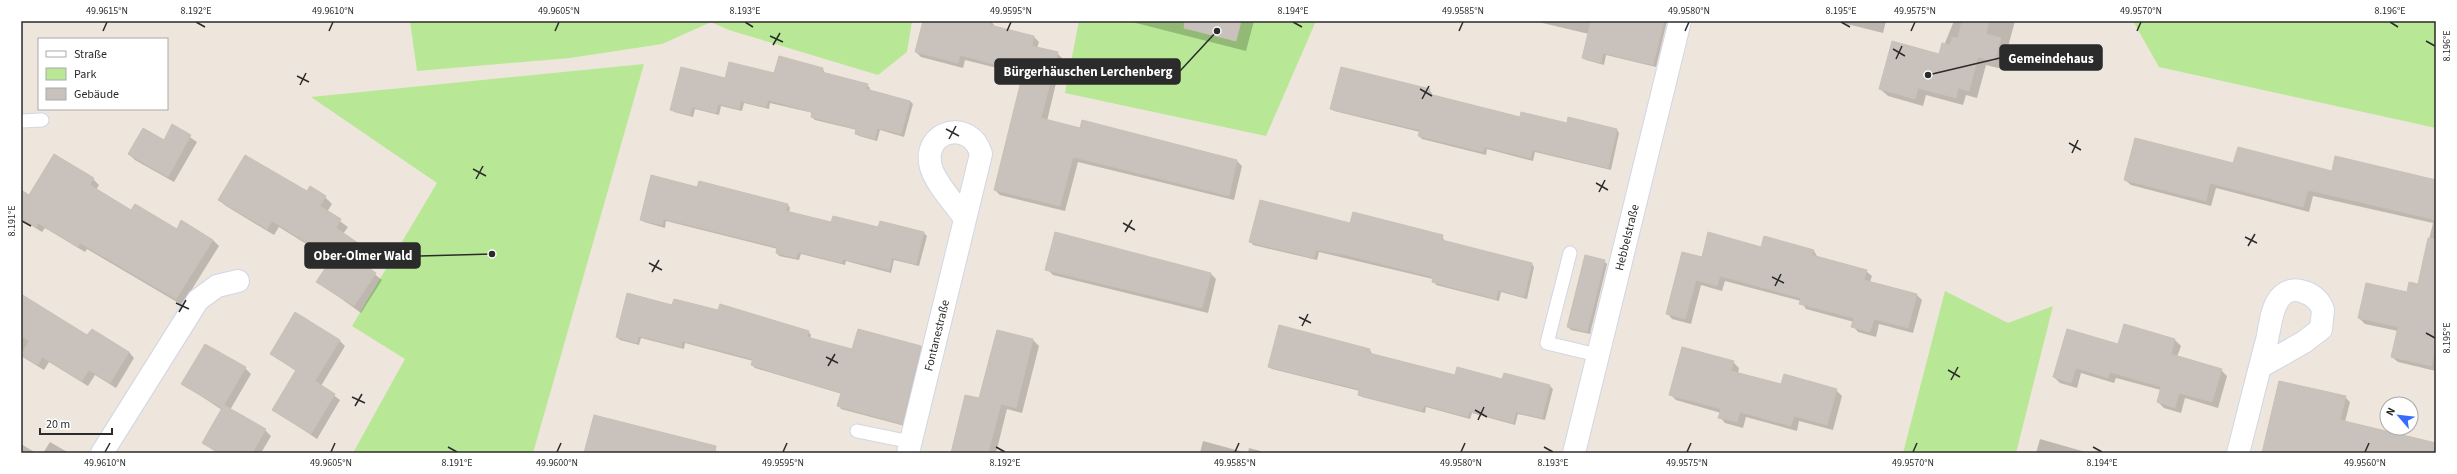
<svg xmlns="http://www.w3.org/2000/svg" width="2457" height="474" font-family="'Source Sans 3',sans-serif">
<rect width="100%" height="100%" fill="#eee5dc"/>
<g fill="#b8e895">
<polygon points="410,21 912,21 907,52 878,75 729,30 711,22 662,44 570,58 417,71"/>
<polygon points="1079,21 1316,21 1266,136 1065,93"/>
<polygon points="2133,21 2436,21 2436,128 2159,67"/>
<polygon points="644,64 533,453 353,453 405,359 352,326 437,183 311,97"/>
<polygon points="1945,291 2008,323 2053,306 2016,453 1903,453"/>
</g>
<g fill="#0003">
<polygon points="924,21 991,21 996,28 1034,37 1039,42 1037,48 1057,53 1062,58 1047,121 1237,161 1242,166 1234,200 1078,162 1065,211 1000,195 995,190 1022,81 1010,78 1005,72 1005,70 965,60 963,68 921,57 916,52"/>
<polygon points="1128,21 1254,21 1246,51"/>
<polygon points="1534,21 1667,21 1656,67 1606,55 1604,65 1586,60 1583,58 1589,34"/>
<polygon points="1835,21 1886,21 1883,33"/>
<polygon points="1954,21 2015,21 2002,69 1986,65 1977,98 1966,95 1963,105 1926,95 1923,106 1888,96 1880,89 1940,55"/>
<polygon points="780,58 823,69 825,74 867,85 870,88 869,91 910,101 913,104 904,137 880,130 877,141 859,136 856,133 857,130 815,120 812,117 813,113 770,103 769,109 744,103 742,111 721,106 719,115 695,109 693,117 674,112 671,109 725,79 775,74"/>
<polygon points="1429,90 1432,93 1431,96 1520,118 1617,130 1619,133 1611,170 1535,152 1533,161 1487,149 1486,155 1422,139 1419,136 1420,132 1334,111 1331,108"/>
<polygon points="173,126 197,142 174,182 135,160 129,154 164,141"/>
<polygon points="2234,165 2333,172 2436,188 2436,371 2398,362 2392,357 2398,331 2365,324 2359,318 2418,286 2433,223 2313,196 2309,212 2216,188 2211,206 2131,185 2125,180"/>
<polygon points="93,179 99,185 96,190 132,212 177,230 213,240 219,246 182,305 87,249 85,252 45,228 42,232 21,219 21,192 29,197"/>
<polygon points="698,188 788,205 790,208 789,212 832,223 879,229 881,222 924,233 927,236 919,266 894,260 891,273 846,261 845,265 801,254 799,260 779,256 777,253 778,249 666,221 665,228 644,222 641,219"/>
<polygon points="308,193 325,197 332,204 327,212 348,227 343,234 370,254 363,265 382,280 361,313 318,282 332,260 279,227 274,235 226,206 219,200"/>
<polygon points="1351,224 1442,236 1445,242 1532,264 1534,267 1527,299 1501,292 1499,301 1436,285 1433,279 1319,252 1317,260 1253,245 1251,242"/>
<polygon points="1762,248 1814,251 1818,258 1866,271 1872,276 1870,282 1917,295 1922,300 1913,333 1879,324 1876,337 1858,332 1853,326 1854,322 1806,309 1801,301 1725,281 1722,291 1701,285 1691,324 1672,319 1667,313 1703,258"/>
<polygon points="1604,261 1607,264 1590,334 1571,330 1568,327"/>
<polygon points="1047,269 1210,273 1216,279 1208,313 1053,275"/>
<polygon points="21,296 88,336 129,352 134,358 116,388 95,375 88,386 49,362 44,370 21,356"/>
<polygon points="673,306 809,332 811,335 810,339 853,350 921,346 924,349 905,426 841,409 839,406 842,394 755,368 752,365 753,361 685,343 684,349 641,338 639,345 620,340 617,337"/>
<polygon points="997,331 1033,340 1039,346 1022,413 1007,409 996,453 952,453 980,399"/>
<polygon points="339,340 345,346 321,386 340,400 317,439 274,410 296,371 271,354"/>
<polygon points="2175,340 2181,346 2177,357 2221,370 2227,376 2218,408 2185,398 2181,413 2164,408 2158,402 2161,390 2116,378 2114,383 2081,373 2077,388 2060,383 2054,377 2119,345"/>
<polygon points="205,345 245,368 251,374 230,410 265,430 271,436 261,453 217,453 203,442 222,410 183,384"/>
<polygon points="1370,350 1372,354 1455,376 1502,380 1504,374 1550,386 1553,389 1545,420 1518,414 1515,425 1472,413 1470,419 1426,407 1425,413 1362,397 1359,395 1360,391 1272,369 1269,367"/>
<polygon points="1733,362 1739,368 1738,373 1782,385 1836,390 1842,396 1833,430 1799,421 1797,431 1746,417 1743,428 1725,423 1720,417 1721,413 1676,400 1670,394"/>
<polygon points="2345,397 2350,402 2345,422 2436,445 2436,453 2263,453"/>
<polygon points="2040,439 2089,453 2036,453"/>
<polygon points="1203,441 1247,453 1200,453"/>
<polygon points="50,442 69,453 43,453"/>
<polygon points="685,443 724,453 585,453"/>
<polygon points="21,444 36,453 21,453"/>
<polygon points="1249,448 1268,453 1248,453"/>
</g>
<g fill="#c9c2bc" stroke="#c9c1b6">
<polygon points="923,21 991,21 990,25 1034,36 1032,46 1058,52 1041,118 1080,128 1082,120 1237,160 1229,196 1073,157 1060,206 994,190 1022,77 1003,73 1005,67 960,55 958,63 915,52"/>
<polygon points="1185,21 1241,21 1236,41 1184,28"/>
<polygon points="1591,21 1664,21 1653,65 1603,53 1601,63 1582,58"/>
<polygon points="1962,21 1989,21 1986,34 2001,38 1994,62 1978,57 1969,91 1958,88 1956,98 1918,88 1915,99 1879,89 1892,41 1939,54 1942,43 1950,45 1952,37 1958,38"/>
<polygon points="779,56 823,68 822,72 868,84 866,89 910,101 901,134 877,128 875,139 855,134 856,129 811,117 812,112 768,100 766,107 741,101 739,109 718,104 716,113 692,107 690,115 670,110 681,67 725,78 729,62 774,73"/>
<polygon points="1341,67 1430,89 1429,94 1520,117 1521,112 1567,123 1568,117 1617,129 1608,168 1533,150 1530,158 1485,147 1483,152 1418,136 1420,130 1330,109"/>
<polygon points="172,124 191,135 168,177 128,154 143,128 164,140"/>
<polygon points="2135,138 2233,163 2238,147 2332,171 2335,156 2436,180 2436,220 2308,190 2303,207 2210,183 2206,201 2124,180"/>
<polygon points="54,154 94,178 90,185 131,210 135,204 177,229 181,220 213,240 176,299 80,243 78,247 38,223 36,227 21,218 21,190 29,195"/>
<polygon points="245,155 307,191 310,186 326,196 320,206 341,219 336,228 364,247 356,259 376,273 354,306 316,282 332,258 272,221 267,229 218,200"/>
<polygon points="651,175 697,187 699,181 788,204 786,211 831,222 833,216 878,227 880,221 924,232 916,264 892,258 889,270 843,259 842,263 798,252 796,258 776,253 777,247 709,230 664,219 662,225 640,220"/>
<polygon points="1260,200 1350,223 1353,212 1443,235 1442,240 1532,263 1524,297 1498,290 1496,299 1432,282 1433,277 1342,254 1316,250 1314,258 1249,242"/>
<polygon points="1055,232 1211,273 1202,308 1045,270"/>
<polygon points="1708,232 1761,247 1764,236 1814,250 1812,255 1867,270 1864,280 1917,294 1908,328 1874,319 1870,332 1851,327 1854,318 1799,304 1801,298 1720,276 1717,286 1696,280 1685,319 1666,314 1682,252 1702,257"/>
<polygon points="2428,238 2436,239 2436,345 2431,366 2391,357 2398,327 2358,318 2366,283 2407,292 2409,282 2418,284"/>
<polygon points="1585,255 1605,260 1587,332 1567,327"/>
<polygon points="627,293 672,305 674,299 718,310 720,304 809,331 807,337 852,349 858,329 921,346 902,424 837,406 841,393 751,365 753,359 682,341 681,347 638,336 637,343 616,337"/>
<polygon points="21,294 87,335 92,329 129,352 110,383 89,370 82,381 42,357 38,365 21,355 29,341 21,336"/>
<polygon points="295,312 340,340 315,381 335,394 311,434 272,410 296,370 270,354"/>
<polygon points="2124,324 2175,339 2171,354 2222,369 2212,402 2179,393 2175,408 2157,402 2161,387 2110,372 2108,378 2076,368 2071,383 2053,377 2067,329 2118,344"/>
<polygon points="1279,325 1370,349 1369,353 1455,375 1457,367 1502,379 1504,373 1550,385 1542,418 1516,412 1513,423 1469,411 1468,417 1424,405 1422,411 1358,395 1359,389 1268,367"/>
<polygon points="997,330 1033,339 1016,408 1001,404 988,453 951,453 965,395 979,398"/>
<polygon points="205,344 246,367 224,405 266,429 252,453 219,453 202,443 222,408 181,384"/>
<polygon points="1682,347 1734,361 1731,371 1781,384 1784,374 1837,389 1827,425 1794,416 1791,426 1740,412 1737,422 1718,418 1721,409 1669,395"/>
<polygon points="2279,381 2346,396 2340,420 2436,443 2436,453 2262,453"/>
<polygon points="594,415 716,446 715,453 584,453"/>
</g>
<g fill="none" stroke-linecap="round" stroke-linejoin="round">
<defs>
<g id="lane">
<polyline points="21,121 42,120"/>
<polyline points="1570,253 1547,343 1597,355"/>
<polyline points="857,431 911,442"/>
</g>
<g id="street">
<polyline points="102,453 198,300 217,286 238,281"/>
<path id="s1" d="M 908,453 L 981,154 C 971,118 921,130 931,167 C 935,183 956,205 965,219"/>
<path d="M 2238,453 C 2248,415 2257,377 2267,340 C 2270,327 2271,310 2279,299 C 2285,291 2295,288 2304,292 C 2313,295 2320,301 2323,310 L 2321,329 L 2304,342 L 2260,367"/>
</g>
<g id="secondary">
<path id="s2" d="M 1574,453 L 1680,21"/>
</g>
</defs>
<use href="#lane" stroke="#d1d7e5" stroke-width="15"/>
<use href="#street" stroke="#d1d7e5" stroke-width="24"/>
<use href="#secondary" stroke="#d1d7e5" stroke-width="24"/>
<use href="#lane" stroke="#fff" stroke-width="13"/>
<use href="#street" stroke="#fff" stroke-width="22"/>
<use href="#secondary" stroke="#fff" stroke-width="22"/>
</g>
<path fill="none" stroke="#2b2b2b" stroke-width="1.5" d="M 196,22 L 205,27M 745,22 L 753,27M 1293,22 L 1302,27M 1841,22 L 1850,27M 2390,22 L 2398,27M 103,31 L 107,22M 329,31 L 333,22M 555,31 L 559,22M 1007,31 L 1011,22M 1459,31 L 1463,22M 1685,31 L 1689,22M 1911,31 L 1915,22M 2137,31 L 2141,22M 770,36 L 783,42M 2426,41 L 2435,46M 773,45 L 780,33M 1893,49 L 1905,56M 1896,59 L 1902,46M 297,76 L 309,82M 300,85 L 306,73M 1420,89 L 1432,96M 1422,99 L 1429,86M 946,129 L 959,136M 949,139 L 956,126M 2069,143 L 2081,150M 2072,153 L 2078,140M 473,169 L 486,176M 476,179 L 483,166M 1596,183 L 1608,190M 1599,192 L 1605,180M 22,221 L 31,226M 1123,223 L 1135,230M 1125,232 L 1132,220M 2245,237 L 2257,243M 2248,246 L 2255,234M 649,263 L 662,270M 652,272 L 659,260M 1772,277 L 1784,283M 1775,286 L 1781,274M 176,303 L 189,309M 179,312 L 186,300M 1299,317 L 1311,323M 1302,326 L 1308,314M 2426,333 L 2435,338M 826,357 L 838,363M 828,366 L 835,354M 1948,370 L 1960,377M 1951,380 L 1958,367M 352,397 L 365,403M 355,406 L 362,394M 1475,410 L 1487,417M 1478,420 L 1484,407M 448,447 L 457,452M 996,447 L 1005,452M 1544,447 L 1553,452M 2093,447 L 2102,452M 105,452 L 110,443M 331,452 L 335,443M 557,452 L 561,443M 783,452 L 787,443M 1235,452 L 1239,443M 1461,452 L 1465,443M 1687,452 L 1691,443M 1913,452 L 1917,443M 2365,452 L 2369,443"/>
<g text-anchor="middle" stroke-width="4" stroke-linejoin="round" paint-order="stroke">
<g font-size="12" fill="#2b2b2b" stroke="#fff">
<text dy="4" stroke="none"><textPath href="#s2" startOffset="222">Hebbelstraße</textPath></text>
<text dy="4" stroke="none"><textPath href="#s1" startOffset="121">Fontanestraße</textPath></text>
</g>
</g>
<path fill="none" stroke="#2b2b2b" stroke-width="1.5" d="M1928 75L2000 58M1217 31L1180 71M492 254L420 256"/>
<g fill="#2b2b2b" stroke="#fff" stroke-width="1.5">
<circle cx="1928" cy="75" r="4"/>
<circle cx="1217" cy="31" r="4"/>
<circle cx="492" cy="254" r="4"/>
</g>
<g fill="#2b2b2b" stroke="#2b2b2b" stroke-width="1.5">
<rect x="2000" y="45" width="102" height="25" rx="4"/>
<rect x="995" y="59" width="185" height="25" rx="4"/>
<rect x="305" y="243" width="115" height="25" rx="4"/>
</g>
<g font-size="13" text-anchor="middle" font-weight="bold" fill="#fff">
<text x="2051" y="63">Gemeindehaus</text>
<text x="1088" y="76">Bürgerhäuschen Lerchenberg</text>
<text x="363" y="260">Ober-Olmer Wald</text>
</g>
<rect width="2457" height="474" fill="none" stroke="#ffffff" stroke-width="44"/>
<rect x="38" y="38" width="130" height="72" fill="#ffffff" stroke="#aaaaaa"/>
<rect x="46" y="51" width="20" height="6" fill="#ffffff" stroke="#aaaaaa"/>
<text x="74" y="58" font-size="12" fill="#2b2b2b">Straße</text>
<rect x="46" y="68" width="20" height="12" fill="#b8e895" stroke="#aaaaaa"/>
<text x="74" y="78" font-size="12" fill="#2b2b2b">Park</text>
<rect x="46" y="88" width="20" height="12" fill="#c9c2bc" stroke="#aaaaaa"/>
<text x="74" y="98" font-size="12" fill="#2b2b2b">Gebäude</text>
<g transform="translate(2399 416) rotate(298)"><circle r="19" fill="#ffffff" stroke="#aaaaaa"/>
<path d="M0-3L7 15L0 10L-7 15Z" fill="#386cff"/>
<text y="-6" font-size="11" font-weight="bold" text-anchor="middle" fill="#2b2b2b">N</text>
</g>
<path d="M40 428v6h72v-6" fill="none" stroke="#2b2b2b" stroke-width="2"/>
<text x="46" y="428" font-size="12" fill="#2b2b2b" stroke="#ffffff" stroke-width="3" paint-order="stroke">20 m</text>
<rect x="22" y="22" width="2413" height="430" fill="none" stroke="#2b2b2b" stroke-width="1.5"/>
<g font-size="10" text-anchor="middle" fill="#2b2b2b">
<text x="107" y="14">49.9615°N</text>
<text x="196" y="14">8.192°E</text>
<text x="333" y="14">49.9610°N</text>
<text x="559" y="14">49.9605°N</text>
<text x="745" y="14">8.193°E</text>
<text x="1011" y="14">49.9595°N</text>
<text x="1293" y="14">8.194°E</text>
<text x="1463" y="14">49.9585°N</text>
<text x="1689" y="14">49.9580°N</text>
<text x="1841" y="14">8.195°E</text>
<text x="1915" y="14">49.9575°N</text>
<text x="2141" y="14">49.9570°N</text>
<text x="2390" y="14">8.196°E</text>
<text transform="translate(2446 46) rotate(-90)" y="4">8.196°E</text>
<text transform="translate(11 221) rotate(-90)" y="4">8.191°E</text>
<text transform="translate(2446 338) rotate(-90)" y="4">8.195°E</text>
<text x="105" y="466">49.9610°N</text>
<text x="331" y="466">49.9605°N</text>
<text x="457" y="466">8.191°E</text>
<text x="557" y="466">49.9600°N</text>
<text x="783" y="466">49.9595°N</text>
<text x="1005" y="466">8.192°E</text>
<text x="1235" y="466">49.9585°N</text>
<text x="1461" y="466">49.9580°N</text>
<text x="1553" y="466">8.193°E</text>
<text x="1687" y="466">49.9575°N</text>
<text x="1913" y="466">49.9570°N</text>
<text x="2102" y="466">8.194°E</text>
<text x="2365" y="466">49.9560°N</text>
</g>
</svg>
